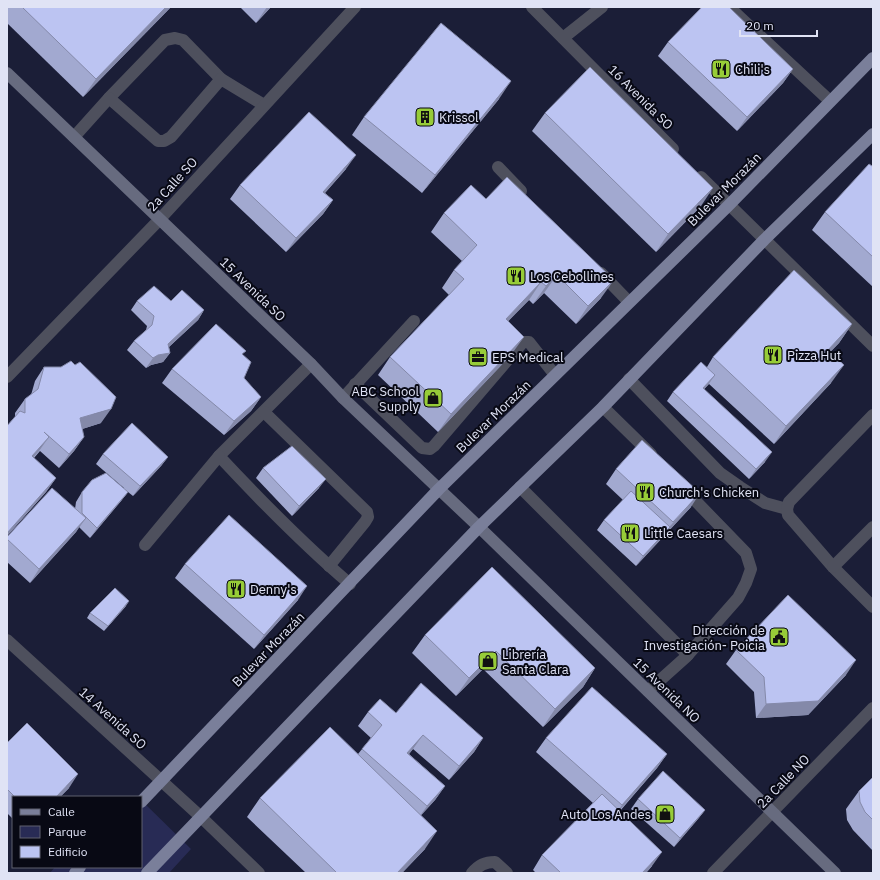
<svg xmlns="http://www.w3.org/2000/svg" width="880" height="880" font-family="'IBM Plex Sans',sans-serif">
<rect width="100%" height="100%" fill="#1b1e37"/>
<polygon fill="#282b55" points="141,800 191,849 169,873 50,873 55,867 141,867"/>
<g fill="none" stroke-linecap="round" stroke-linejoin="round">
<g stroke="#4e505d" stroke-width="12">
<polyline points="729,7 830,101"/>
<polyline points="563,38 602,7"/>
<polyline points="109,98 165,40 175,38 183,40 221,79"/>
<polyline points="74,137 109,98 158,141 164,141 171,137 221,79 264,105"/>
<polyline points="498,167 521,191"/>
<polyline points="601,273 629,302"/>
<path d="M 311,364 L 219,456 C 261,501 303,544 350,584"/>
<polyline points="629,379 720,473 740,487 765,503 787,509"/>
<polyline points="355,384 422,448 430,449 434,446 523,342 529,342 555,375"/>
<polyline points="343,398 414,321"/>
<polyline points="603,407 651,454"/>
<polyline points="264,412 367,512 368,517 365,522 329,566"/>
<polyline points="873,415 789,502 787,509 788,515 833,567 873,607"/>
<polyline points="520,487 688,655"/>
<polyline points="145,545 219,456"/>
<polyline points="833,567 873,527"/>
<polyline points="648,691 686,657 738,598 746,583 751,569 746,553 684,489"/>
<path d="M 472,873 C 479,865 485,862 495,862 L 507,873"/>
</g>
<g stroke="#4e505d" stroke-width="12">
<polyline points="532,7 673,149"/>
<polyline points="701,177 873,346"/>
<polyline points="7,377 160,219 355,7"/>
<polyline points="7,640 201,817 259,873"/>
<polyline points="713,873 873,708"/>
</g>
<polyline stroke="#676b7f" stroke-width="12" points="7,73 311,364 343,398 479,527 835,873"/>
<g stroke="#7a7f9a" stroke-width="12">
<polyline points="141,802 439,489 729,205 873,58"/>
<polyline points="75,873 80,867"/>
<polyline points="147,873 479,527 603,407 764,240 873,134"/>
</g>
</g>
<g fill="#a2a9d0">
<polygon points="7,7 171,7 83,97 7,23"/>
<polygon points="240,7 271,7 256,23"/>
<polygon points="668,42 793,69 783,83 737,131 658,56"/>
<polygon points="499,99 422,193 352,135 364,117"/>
<polygon points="545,113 701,206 656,252 532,131"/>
<polygon points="873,165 873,287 812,230 825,212"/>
<polygon points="346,169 325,193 333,200 323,214 286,252 230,199 240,185"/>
<polygon points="486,199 601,298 576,324 544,293 533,304 529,300 508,321 511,355 438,432 378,375 390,357 449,295 442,288 454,270 462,261 431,232 444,213"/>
<polygon points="137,301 171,301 204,310 198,320 169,347 170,353 163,362 151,365 146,368 127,350 134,341 146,330 147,326 131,310"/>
<polygon points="852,324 839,343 830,352 831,383 774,444 709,384 704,389 765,462 749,479 667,401 673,392 707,367 713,357"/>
<polygon points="243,355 244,378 261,397 251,411 224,435 162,383 172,369"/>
<polygon points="44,367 101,423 82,429 84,437 74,451 59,468 40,451 34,458 56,478 46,492 7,536 7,426 15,417 15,413 25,399 31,395 35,381"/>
<polygon points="103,454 168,457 161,466 133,496 128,492 121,501 90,538 79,527 76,532 30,583 7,562 7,537 75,509 76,502 82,492 124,488 96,464"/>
<polygon points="263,468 319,488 292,516 256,478"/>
<polygon points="616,469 691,507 636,566 597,530 604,520 623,500 606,484"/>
<polygon points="185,564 298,600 254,649 175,578"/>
<polygon points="126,606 104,631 87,618 90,613"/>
<polygon points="425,635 595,668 583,687 543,727 483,669 456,696 412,653"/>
<polygon points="736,650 846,675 808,715 756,718 754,692 726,664"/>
<polygon points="368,712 396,713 483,738 474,752 449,780 413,749 409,754 445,786 435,800 421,815 425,849 402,873 306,873 247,817 260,798 358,754 371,738 358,726"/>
<polygon points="546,738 667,754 657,768 620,811 652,866 646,873 536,873 533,870 542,855 593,803 536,752"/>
<polygon points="7,743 69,788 60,797 13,797 13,819 7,813"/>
<polygon points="873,777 873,851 853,830 847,820 846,809 859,791"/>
<polygon points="638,799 705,810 698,819 674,847 631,809"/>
</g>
<g fill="#8489a9">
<polygon points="166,7 171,7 83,97 96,79"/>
<polygon points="267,7 271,7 256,23"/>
<polygon points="793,69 783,83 737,131 747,117"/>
<polygon points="511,81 499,99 422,193 435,175"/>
<polygon points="356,155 346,169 313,206 323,192"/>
<polygon points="713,188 701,206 656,252 668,234"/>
<polygon points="333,200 323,214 286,252 296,238"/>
<polygon points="557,275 544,293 533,304 546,286"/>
<polygon points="614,280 601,298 576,324 588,306"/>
<polygon points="541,282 529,300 493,337 506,319"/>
<polygon points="204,310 198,320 161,354 168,344"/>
<polygon points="852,324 839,343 815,368 828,350"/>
<polygon points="524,337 511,355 438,432 451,414"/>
<polygon points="170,353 163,362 151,365 146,368 153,358 158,355"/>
<polygon points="844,365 831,383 774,444 786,426"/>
<polygon points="715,375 708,385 696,398 703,388"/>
<polygon points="261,397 251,411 224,435 234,421"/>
<polygon points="111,409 101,423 70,433 80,418"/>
<polygon points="49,437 39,451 22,470 32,456"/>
<polygon points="84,437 74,451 59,468 69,454"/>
<polygon points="772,452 765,462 749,479 756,469"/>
<polygon points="168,457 161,466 133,496 140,486"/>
<polygon points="56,478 46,492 7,536 7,533"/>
<polygon points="326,479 319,488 292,516 299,506"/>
<polygon points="128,492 121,501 90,538 97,528"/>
<polygon points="700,493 691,507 636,566 643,556"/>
<polygon points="86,518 76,532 30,583 39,569"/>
<polygon points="307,586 298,600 254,649 264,635"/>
<polygon points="129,601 126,606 104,631 108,626"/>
<polygon points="496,651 483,669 456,696 469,678"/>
<polygon points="856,660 846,675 808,715 756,718 766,704"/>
<polygon points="595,668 583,687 543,727 555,709"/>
<polygon points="423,735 413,749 398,767 407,753"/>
<polygon points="483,738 474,752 449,780 459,766"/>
<polygon points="667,754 657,768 612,819 622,805"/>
<polygon points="78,774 69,788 60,797 56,797"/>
<polygon points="445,786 435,800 417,820 427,806"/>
<polygon points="705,810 698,819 674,847 680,838"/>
<polygon points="437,831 425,849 402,873 397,873"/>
<polygon points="662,852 652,866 646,873 642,873"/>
</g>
<g fill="#bcc4f2" stroke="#8489a9">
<polygon points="22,7 166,7 96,79"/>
<polygon points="702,7 729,7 793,69 747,117 668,42"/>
<polygon points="441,23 511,81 435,175 364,117"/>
<polygon points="590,67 713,188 668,234 545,113"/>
<polygon points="309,112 356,155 323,192 333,200 296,238 240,185"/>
<polygon points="869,164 872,166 873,165 873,257 825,212"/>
<polygon points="507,177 614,280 588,306 557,275 546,286 541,282 506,319 524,337 451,414 390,357 464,279 454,270 477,245 444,213 471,185 486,199"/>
<polygon points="794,270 852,324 828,350 844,365 786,426 713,357"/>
<polygon points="154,286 171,301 182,290 204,310 168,344 170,353 158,355 153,358 134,341 152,325 154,316 137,301"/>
<polygon points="216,324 246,351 242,354 251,362 244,378 261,397 234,421 172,369"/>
<polygon points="71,361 75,365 80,362 116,397 111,409 80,418 84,437 69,454 44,432 49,437 32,456 56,478 7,533 7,426 20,411 25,413 25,399 38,389 44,367 61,367"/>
<polygon points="701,362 715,375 703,388 772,452 756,469 673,392"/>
<polygon points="132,423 168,457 140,486 103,454"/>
<polygon points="642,440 700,493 673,522 616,469"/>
<polygon points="292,446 326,479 299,506 263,468"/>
<polygon points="106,473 128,492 97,528 82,513 82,492 92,480"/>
<polygon points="52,488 86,518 39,569 7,539 7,537"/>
<polygon points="631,491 670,527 643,556 604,520"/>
<polygon points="229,515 307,586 264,635 185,564"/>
<polygon points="492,567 595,668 555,709 496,651 469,678 425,635"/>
<polygon points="115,588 129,601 108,626 90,613"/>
<polygon points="788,595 856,660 818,701 766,704 764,677 736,650"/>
<polygon points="421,683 483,738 459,766 423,735 407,753 445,786 427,806 362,749 382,725 368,712 380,699 396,713"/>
<polygon points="592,687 667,754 622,805 546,738"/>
<polygon points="27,723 78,774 56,797 15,797 7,789 7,743"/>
<polygon points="330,727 437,831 397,873 337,873 260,798"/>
<polygon points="663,771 705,810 680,838 638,799"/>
<polygon points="873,777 873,820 865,812 860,802 859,791"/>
<polygon points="602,794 662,852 642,873 561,873 542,855"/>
</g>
<defs>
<symbol id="restaurant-square" viewBox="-11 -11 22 22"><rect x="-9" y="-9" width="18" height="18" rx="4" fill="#97cc38" stroke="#080914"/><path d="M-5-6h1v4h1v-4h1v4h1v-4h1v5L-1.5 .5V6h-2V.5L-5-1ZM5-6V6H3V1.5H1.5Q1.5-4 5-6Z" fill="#111"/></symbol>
<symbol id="building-square" viewBox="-11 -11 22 22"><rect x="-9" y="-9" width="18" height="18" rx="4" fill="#97cc38" stroke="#080914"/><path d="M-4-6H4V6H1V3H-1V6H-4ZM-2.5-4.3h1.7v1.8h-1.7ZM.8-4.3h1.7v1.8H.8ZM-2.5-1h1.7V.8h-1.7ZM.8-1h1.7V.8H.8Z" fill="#111"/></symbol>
<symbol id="office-square" viewBox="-11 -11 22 22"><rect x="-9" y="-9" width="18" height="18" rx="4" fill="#97cc38" stroke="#080914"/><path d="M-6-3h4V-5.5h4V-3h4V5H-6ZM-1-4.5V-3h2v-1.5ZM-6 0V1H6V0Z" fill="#111"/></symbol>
<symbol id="shop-square" viewBox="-11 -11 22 22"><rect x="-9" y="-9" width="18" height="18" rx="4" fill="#97cc38" stroke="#080914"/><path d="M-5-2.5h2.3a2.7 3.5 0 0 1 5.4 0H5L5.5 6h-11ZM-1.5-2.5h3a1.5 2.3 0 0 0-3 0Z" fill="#111"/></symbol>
<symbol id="civic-square" viewBox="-11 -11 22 22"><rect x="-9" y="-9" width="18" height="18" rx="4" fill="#97cc38" stroke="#080914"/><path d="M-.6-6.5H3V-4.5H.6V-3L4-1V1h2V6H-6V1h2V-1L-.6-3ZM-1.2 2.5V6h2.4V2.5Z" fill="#111"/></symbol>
</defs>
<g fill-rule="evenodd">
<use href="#restaurant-square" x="710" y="58" width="22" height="22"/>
<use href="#building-square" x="414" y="106" width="22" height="22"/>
<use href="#restaurant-square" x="505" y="265" width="22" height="22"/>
<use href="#restaurant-square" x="762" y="344" width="22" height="22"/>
<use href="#office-square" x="467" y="346" width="22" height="22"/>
<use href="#shop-square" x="422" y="387" width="22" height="22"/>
<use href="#restaurant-square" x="634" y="481" width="22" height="22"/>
<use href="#restaurant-square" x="619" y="522" width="22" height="22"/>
<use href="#restaurant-square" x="225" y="578" width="22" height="22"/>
<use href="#civic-square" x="768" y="626" width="22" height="22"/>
<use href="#shop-square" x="477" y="650" width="22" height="22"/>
<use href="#shop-square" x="654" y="803" width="22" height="22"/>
</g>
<g text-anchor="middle" stroke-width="4" stroke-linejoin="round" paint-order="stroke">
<g font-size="13" fill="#e0e3f5" stroke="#080914" text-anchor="start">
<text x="735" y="74">Chili's</text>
<text x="439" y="122">Krissol</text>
<text x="530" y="281">Los Cebollines</text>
<text x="787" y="360">Pizza Hut</text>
<text x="492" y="362">EPS Medical</text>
<text x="419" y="396" text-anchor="end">ABC School<tspan x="419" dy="15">Supply</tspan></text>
<text x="659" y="497">Church's Chicken</text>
<text x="644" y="538">Little Caesars</text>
<text x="250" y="594">Denny's</text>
<text x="765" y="635" text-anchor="end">Dirección de<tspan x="765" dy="15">Investigación- Poicia</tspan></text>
<text x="502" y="659">Librería<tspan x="502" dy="15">Santa Clara</tspan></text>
<text x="651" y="819" text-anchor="end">Auto Los Andes</text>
</g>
<g font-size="13" fill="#e0e3f5" stroke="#080914">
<text transform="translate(641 97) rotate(45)" y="5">16 Avenida SO</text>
<text transform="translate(172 184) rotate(-48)" y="5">2a Calle SO</text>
<text transform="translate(724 189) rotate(-45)" y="5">Bulevar Morazán</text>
<text transform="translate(253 289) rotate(44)" y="5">15 Avenida SO</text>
<text transform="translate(493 416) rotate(-44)" y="5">Bulevar Morazán</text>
<text transform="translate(268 649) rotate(-46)" y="5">Bulevar Morazán</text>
<text transform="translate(667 690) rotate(44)" y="5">15 Avenida NO</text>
<text transform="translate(113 718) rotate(42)" y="5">14 Avenida SO</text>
<text transform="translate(783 781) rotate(-46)" y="5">2a Calle NO</text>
</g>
</g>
<rect width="880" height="880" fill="none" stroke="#e0e3f5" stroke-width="16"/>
<rect x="12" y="796" width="130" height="72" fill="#080914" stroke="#5e606e"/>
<rect x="20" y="809" width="20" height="6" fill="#7a7f9a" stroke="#5e606e"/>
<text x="48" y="816" font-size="12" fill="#e0e3f5">Calle</text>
<rect x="20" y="826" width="20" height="12" fill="#282b55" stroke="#5e606e"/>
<text x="48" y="836" font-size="12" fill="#e0e3f5">Parque</text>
<rect x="20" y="846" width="20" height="12" fill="#bcc4f2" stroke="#5e606e"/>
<text x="48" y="856" font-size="12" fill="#e0e3f5">Edificio</text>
<path d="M740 30v6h77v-6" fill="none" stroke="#e0e3f5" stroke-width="2"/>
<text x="746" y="30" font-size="12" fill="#e0e3f5" stroke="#080914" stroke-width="3" paint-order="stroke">20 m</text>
</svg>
